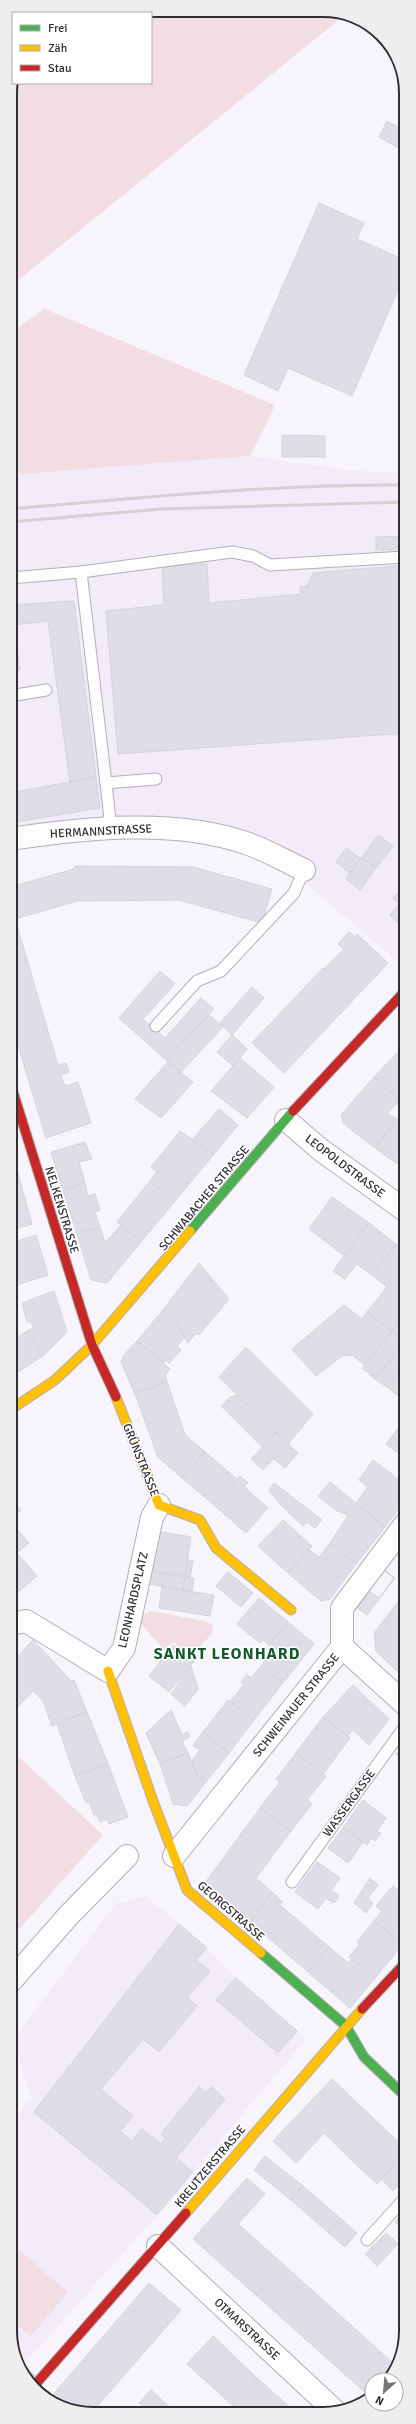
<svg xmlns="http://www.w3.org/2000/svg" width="416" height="2424" font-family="Signika,sans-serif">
<rect width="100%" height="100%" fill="#f8f4fb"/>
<g fill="#f2ebfa">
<polygon points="250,456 354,471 405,472 406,957 400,964 309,886 188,822 10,834 10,475"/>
<polygon points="146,1896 207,1948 236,1978 306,2039 157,2215 26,2362 17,2354 11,2341 11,2125 31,2098 13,2040 116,1903"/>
</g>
<g fill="#f2dde3">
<polygon points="93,10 346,14 10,287 10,88 13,76 13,83 151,83 151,13 78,13"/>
<polygon points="45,309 275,405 250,456 10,475 10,333"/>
<polygon points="152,1611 204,1621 213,1625 211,1635 191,1655 173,1642 164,1650 135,1617"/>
<polygon points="11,1750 103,1835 11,1938"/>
<polygon points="11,2243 68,2292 31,2336 11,2320"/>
</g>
<g fill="#dedee8" stroke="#d5d4da" fill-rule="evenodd">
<polygon points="387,121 405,130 405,152 379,137"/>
<polygon points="319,203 364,223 357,239 405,260 405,274 352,396 288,368 278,391 244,375"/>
<polygon points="282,435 325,436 325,457 282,457"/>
<polygon points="405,536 405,549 376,550 376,537"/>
<polygon points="207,564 209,603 301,594 300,587 307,586 313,573 405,565 406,733 118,754 106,611 164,605 162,566"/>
<polygon points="74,601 96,777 70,782 48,621 14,625 20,670 10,671 10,605"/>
<polygon points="96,777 100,808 10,823 10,793"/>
<polygon points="378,835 393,846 376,868 362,857"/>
<polygon points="346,848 361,859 350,873 336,862"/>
<polygon points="362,857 376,868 360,890 346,879"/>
<polygon points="75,866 193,867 272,889 262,923 179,900 77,901 15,919 58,1065 66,1063 69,1072 61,1075 65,1086 78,1082 91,1123 46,1138 10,1019 10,887 74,869"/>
<polygon points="400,891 406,896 406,930 390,915 400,904 393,898"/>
<polygon points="349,932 355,937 357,934 388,963 355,998 324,969 344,949 338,944"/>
<polygon points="323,968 355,998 284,1073 252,1043"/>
<polygon points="160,971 175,984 143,1019 165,1038 201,998 214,1009 166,1060 119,1018"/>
<polygon points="252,987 264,998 232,1035 220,1023"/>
<polygon points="209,1015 223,1027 181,1072 166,1060"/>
<polygon points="232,1035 247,1049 233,1066 217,1052"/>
<polygon points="406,1044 406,1095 400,1101 374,1077"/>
<polygon points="240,1058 274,1087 247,1118 211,1091"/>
<polygon points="168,1062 193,1082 161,1118 135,1099"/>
<polygon points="374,1077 400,1101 387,1113 397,1119 375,1148 343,1123 341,1115"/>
<polygon points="219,1109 238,1125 214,1154 192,1140"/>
<polygon points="397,1119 406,1126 406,1170 375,1148"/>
<polygon points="180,1131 214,1154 175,1201 150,1181 157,1172 151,1167"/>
<polygon points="85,1142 92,1159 79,1162 85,1183 63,1190 51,1152"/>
<polygon points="10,1155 13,1155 32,1224 10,1230"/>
<polygon points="150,1181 175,1201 141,1242 117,1222"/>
<polygon points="85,1183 88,1196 95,1194 100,1210 95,1212 100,1227 77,1234 63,1190"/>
<polygon points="332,1197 369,1223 345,1256 309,1229"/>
<polygon points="369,1223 396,1244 372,1275 357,1264 345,1279 333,1271"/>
<polygon points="121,1225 141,1242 107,1283 91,1280 77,1234 100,1227 105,1243"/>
<polygon points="36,1235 48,1275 14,1286 16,1293 10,1294 10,1243"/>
<polygon points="396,1244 406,1252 406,1312 392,1331 367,1312 387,1287 372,1275"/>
<polygon points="199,1263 229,1299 199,1335 196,1333 188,1343 176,1323 163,1310"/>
<polygon points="54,1291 67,1332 44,1355 27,1331 33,1328 31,1321 27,1322 22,1303"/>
<polygon points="344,1305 362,1319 367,1312 392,1331 365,1365 352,1355 342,1356 316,1376 292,1349"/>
<polygon points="163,1310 176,1323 185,1337 177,1346 181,1350 169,1363 165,1360 163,1363 137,1341"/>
<polygon points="406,1313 406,1336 403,1339 392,1331"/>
<polygon points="10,1327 18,1337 27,1331 44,1355 12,1376"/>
<polygon points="392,1331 405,1341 375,1379 362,1368"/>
<polygon points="137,1341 170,1369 165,1375 167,1382 135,1394 121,1362 124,1355"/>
<polygon points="246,1347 313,1414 288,1444 219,1377"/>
<polygon points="397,1351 406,1357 406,1363 387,1387 375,1379"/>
<polygon points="397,1374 406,1381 406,1402 387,1387"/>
<polygon points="167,1382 185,1435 205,1452 182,1478 158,1457 135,1394"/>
<polygon points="237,1395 276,1433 262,1447 221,1406 229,1398"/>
<polygon points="402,1423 406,1427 406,1459 386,1444"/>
<polygon points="276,1433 298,1453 285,1468 274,1459 263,1470 251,1459"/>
<polygon points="205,1452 237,1479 214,1505 182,1478"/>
<polygon points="373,1460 406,1485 406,1499 385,1527 356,1503 368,1487 359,1480"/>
<polygon points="240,1476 248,1483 244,1487 268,1508 246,1533 214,1505"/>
<polygon points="330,1482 385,1527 356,1564 330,1543 348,1515 337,1511 318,1496"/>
<polygon points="274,1483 322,1520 315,1528 307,1522 303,1526 282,1506 269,1491"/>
<polygon points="10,1497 21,1510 10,1519"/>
<polygon points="283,1520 312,1546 288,1573 258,1546"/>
<polygon points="10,1521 29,1543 17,1553 37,1576 11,1598"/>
<polygon points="157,1531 191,1537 185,1577 151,1571"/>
<polygon points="330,1543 356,1564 330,1599 321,1601 288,1573 309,1550 319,1557"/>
<polygon points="188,1560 193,1561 190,1577 185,1577"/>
<path d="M 383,1568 L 395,1578 L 367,1615 L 354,1605 ZM 382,1569 L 394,1578 L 379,1598 L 367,1589 Z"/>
<polygon points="151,1571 185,1577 183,1590 149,1584"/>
<polygon points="228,1572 253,1593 241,1607 216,1586"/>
<polygon points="185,1577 194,1578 192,1591 183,1590"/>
<polygon points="162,1587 214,1595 210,1616 159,1608"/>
<polygon points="406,1592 406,1602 401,1598"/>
<polygon points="259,1598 288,1622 269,1645 263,1640 260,1643 237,1624"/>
<polygon points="401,1598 406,1602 406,1666 399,1673 376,1651 374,1633"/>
<polygon points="288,1622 314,1644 283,1683 261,1666 273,1649 269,1645"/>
<polygon points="33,1640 71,1681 74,1680 87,1712 52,1726 43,1701 33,1691 15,1710 11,1705 11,1656 13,1653 17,1657"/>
<polygon points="173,1645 194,1661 169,1692 149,1676"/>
<polygon points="191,1666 198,1689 185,1706 171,1694"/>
<polygon points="261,1666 283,1683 254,1720 230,1702 244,1684 241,1682 247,1674 251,1678"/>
<polygon points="406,1666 406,1680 399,1673"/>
<polygon points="353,1685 389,1719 369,1745 353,1730 347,1736 323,1717"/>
<polygon points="228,1700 254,1720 229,1753 203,1732"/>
<polygon points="171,1710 182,1735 188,1732 190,1737 182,1741 188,1753 160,1764 146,1733"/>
<polygon points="87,1712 108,1764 75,1776 57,1724"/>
<polygon points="323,1717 350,1738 323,1774 296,1753"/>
<polygon points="203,1732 229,1753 205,1783 198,1776 192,1761 200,1750 193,1746"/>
<polygon points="406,1745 406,1764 396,1754"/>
<polygon points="188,1753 198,1776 205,1783 187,1806 173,1804 160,1764"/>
<polygon points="296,1753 326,1776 307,1800 312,1804 291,1831 260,1808 280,1782 276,1779"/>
<polygon points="108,1764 128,1817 109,1824 107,1819 100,1822 97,1814 94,1815 89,1802 86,1803 75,1776"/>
<polygon points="363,1800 386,1818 377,1831 381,1833 375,1841 371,1838 367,1845 343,1828"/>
<polygon points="260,1808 291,1831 256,1878 272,1892 250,1922 205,1883"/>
<polygon points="343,1828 363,1842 348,1863 328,1848"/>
<polygon points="317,1862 340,1878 331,1890 339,1896 334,1903 326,1898 318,1909 295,1892"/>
<polygon points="370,1878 378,1885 368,1898 373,1903 366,1913 354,1903"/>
<polygon points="393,1886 406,1896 406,1941 403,1944 374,1921 382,1911 376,1906"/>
<polygon points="272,1892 283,1902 280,1905 329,1947 308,1972 250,1922"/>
<polygon points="374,1921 403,1944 375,1978 349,1957 360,1944 357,1942"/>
<polygon points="179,1924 207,1948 196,1960 210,1971 187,1998 197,2006 159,2052 143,2039 101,2089 133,2116 120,2131 132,2141 142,2129 161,2144 166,2138 161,2134 199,2087 206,2093 211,2087 225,2099 176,2158 193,2172 157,2215 34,2112"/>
<polygon points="329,1947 348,1963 352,1959 375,1978 350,2008 308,1972"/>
<polygon points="236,1978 297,2031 278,2053 216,2000"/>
<polygon points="406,2024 406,2034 401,2030"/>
<polygon points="332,2079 372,2117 341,2150 324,2133 296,2163 273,2141"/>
<polygon points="372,2117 406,2149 406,2153 377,2184 341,2150"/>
<polygon points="405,2154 406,2177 393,2191 381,2179"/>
<polygon points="265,2156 303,2186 291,2200 254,2170"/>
<polygon points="247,2178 265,2194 238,2224 284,2265 256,2295 193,2239"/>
<polygon points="303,2186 341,2219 329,2233 291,2200"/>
<polygon points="406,2210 406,2232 395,2222"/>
<polygon points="341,2219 357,2233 345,2247 329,2233"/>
<polygon points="386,2233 398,2244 377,2266 365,2254"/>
<polygon points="284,2265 393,2363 378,2380 372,2380 372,2386 366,2393 256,2295"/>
<polygon points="149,2283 181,2310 92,2412 77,2412 51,2397"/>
<polygon points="213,2336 257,2378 232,2405 187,2364"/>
<polygon points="20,2362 35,2375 29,2382"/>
<polygon points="257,2378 294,2411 292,2413 240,2413 232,2405"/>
<polygon points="151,2390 176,2413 149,2413 139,2403"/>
</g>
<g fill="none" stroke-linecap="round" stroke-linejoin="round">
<defs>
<g id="lane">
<polyline points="81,572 106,783"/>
<polyline points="10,578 81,572 232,552 253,556 270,565 405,557"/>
<polyline points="10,696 46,690"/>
<polyline points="111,829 106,783 156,779"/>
<polyline points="156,1026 197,981 221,971 294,893 304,870"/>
<polyline points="292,1882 406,1725"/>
<polyline points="367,2240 406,2197"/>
</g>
<g id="street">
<path d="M 10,839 C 85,828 173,818 246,843 C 266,850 285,861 304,870"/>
<polyline points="286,1120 321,1150 406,1211"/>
<polyline points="11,1621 16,1623 26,1621 108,1671 124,1648 152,1517 159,1505"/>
<polyline points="342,1647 406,1705"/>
<polyline points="174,1856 342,1647 342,1608 406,1523"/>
<polyline points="11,1981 69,1915 127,1856"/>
<polyline points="158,2246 336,2412"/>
</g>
<g id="fast">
<polyline points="190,1231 293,1111"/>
<polyline points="261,1953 346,2026 364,2057 406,2097"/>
</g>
<g id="slow">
<polyline points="116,1397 159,1505 200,1520 216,1548 291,1610"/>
<polyline points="10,1410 55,1380 92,1345 190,1231"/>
<polyline points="108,1671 153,1801 187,1890 261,1953"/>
<polyline points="186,2213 362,2009"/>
</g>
<g id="jam">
<polyline points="10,1082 92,1345 116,1397"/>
<polyline points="293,1111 406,990"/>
<polyline points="362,2009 406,1962"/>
<polyline points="33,2387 186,2213"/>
</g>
</defs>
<use href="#lane" stroke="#b2afb5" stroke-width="13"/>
<use href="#street" stroke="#b2afb5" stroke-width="24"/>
<use href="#fast" stroke="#b2afb5" stroke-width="11"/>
<use href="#slow" stroke="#b2afb5" stroke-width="11"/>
<use href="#jam" stroke="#b2afb5" stroke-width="11"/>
<use href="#lane" stroke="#fefdfe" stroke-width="11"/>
<use href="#street" stroke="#fefdfe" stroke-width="22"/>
<use href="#fast" stroke="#4caf50" stroke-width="9"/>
<use href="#slow" stroke="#ffc107" stroke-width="9"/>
<use href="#jam" stroke="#c62828" stroke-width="9"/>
<g stroke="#d3d1d3" stroke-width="3">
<path d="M 10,509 C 141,498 274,484 405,485"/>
<polyline points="10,522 161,509 405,502"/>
</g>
</g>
<g text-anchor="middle" stroke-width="3" stroke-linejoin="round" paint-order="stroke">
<g font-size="12" fill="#312e34" stroke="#fff">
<text transform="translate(101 831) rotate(-3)" y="4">HERMANNSTRASSE</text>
<text transform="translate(345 1166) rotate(37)" y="4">LEOPOLDSTRASSE</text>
<text transform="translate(204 1198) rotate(-50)" y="4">SCHWABACHER STRASSE</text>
<text transform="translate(62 1210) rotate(73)" y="4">NELKENSTRASSE</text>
<text transform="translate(141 1460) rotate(68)" y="4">GRÜNSTRASSE</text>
<text transform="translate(133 1600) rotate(-77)" y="4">LEONHARDSPLATZ</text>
<text transform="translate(296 1705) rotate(-51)" y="4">SCHWEINAUER STRASSE</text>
<text transform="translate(349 1803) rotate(-54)" y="4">WASSERGASSE</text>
<text transform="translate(231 1911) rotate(41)" y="4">GEORGSTRASSE</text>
<text transform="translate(210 2166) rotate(-50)" y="4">KREUTZERSTRASSE</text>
<text transform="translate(247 2329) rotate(43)" y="4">OTMARSTRASSE</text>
</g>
<g font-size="16" font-weight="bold" letter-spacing="1" fill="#155a2d" stroke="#fff">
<text x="227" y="1659">SANKT LEONHARD</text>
</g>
</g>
<path d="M0 0H416V2424H0ZM93 17H323A76 76 0 0 1 399 93V2331A76 76 0 0 1 323 2407H93A76 76 0 0 1 17 2331V93A76 76 0 0 1 93 17Z" fill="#efeeef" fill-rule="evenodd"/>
<path fill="none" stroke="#312e34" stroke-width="2" d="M93 17H323A76 76 0 0 1 399 93V2331A76 76 0 0 1 323 2407H93A76 76 0 0 1 17 2331V93A76 76 0 0 1 93 17Z"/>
<rect x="12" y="12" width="140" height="72" fill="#ffffff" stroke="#adabae"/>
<rect x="20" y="25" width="20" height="6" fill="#4caf50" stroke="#adabae"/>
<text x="48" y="32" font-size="12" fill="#312e34">Frei</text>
<rect x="20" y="45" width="20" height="6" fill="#ffc107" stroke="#adabae"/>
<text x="48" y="52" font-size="12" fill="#312e34">Zäh</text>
<rect x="20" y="65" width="20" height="6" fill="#c62828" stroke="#adabae"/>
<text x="48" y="72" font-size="12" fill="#312e34">Stau</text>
<g transform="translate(384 2392) rotate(207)"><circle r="19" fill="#ffffff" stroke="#adabae"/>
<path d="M0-3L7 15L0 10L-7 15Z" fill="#77737a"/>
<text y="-6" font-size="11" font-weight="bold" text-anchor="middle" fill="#312e34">N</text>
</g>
</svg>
